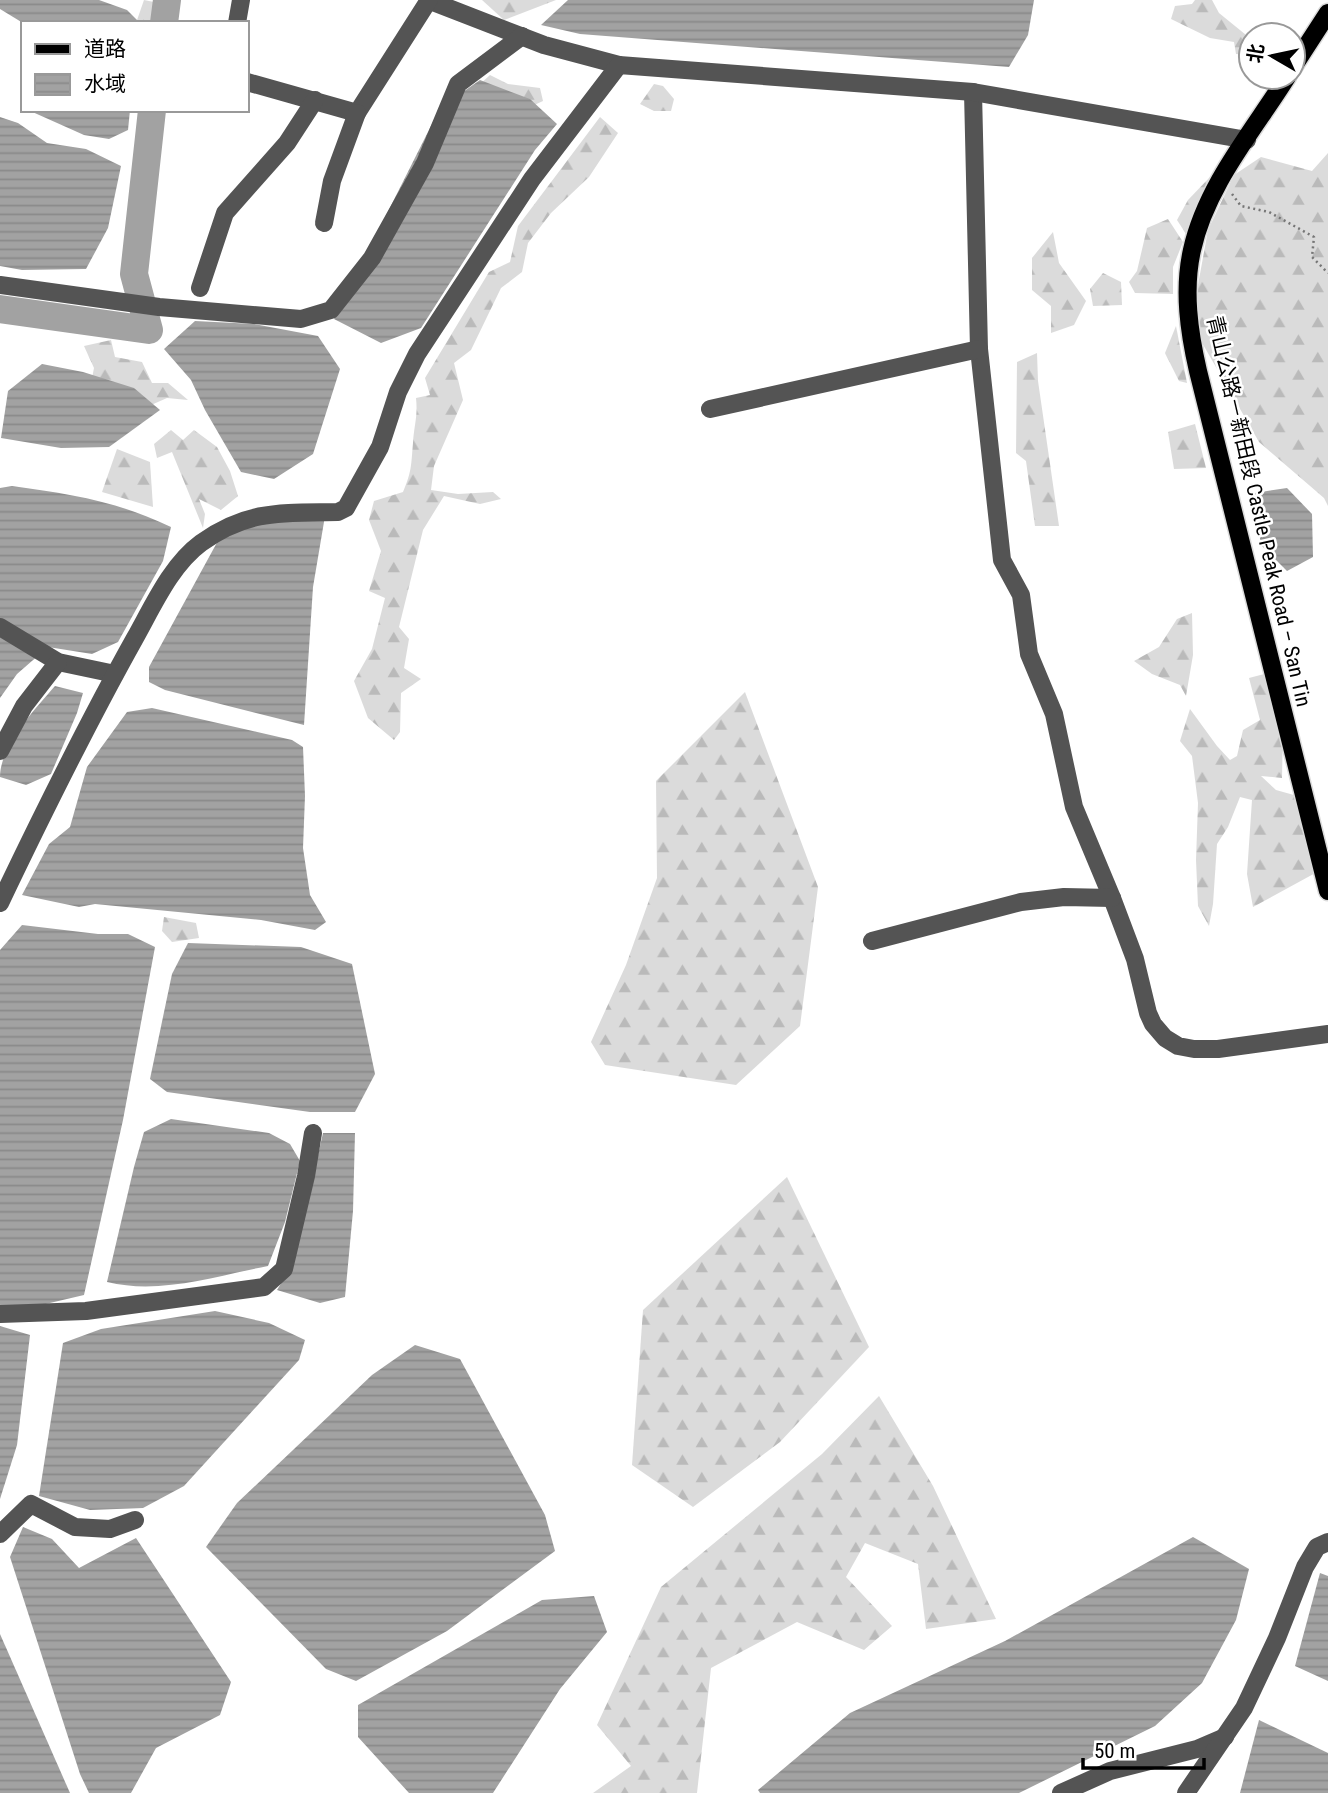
<svg xmlns="http://www.w3.org/2000/svg" width="1328" height="1793" font-family="'Roboto Condensed','Noto Sans SC',sans-serif">
<defs>
<pattern id="forest-firs" width="22" height="20" patternUnits="userSpaceOnUse" patternTransform="scale(1.75)"><rect width="22" height="20" fill="#dbdbdb"/><path d="M5 1l3.5 6h-7zM16 11l3.5 6h-7z" fill="#bababa"/></pattern>
<pattern id="water-rules" width="6" height="5" patternUnits="userSpaceOnUse" patternTransform="scale(1.75)"><rect width="6" height="5" fill="#a2a2a2"/><path d="M0 2.5h6" fill="none" stroke="#8a8a8a"/></pattern>
</defs>
<rect width="100%" height="100%" fill="#fff"/>
<g fill="url(#forest-firs)">
<polygon points="144,0 174,6 174,23 136,23"/>
<polygon points="482,0 556,0 504,20"/>
<polygon points="1195,0 1212,0 1219,13 1251,39 1251,55 1236,54 1234,42 1210,38 1171,19 1175,6 1192,4"/>
<polygon points="490,75 508,84 540,88 543,101 517,113 465,98"/>
<polygon points="654,84 663,86 674,99 671,111 654,111 640,104"/>
<path d="M 600,117 L 618,133 L 589,177 L 551,213 L 528,243 L 522,272 L 501,288 L 471,350 L 454,363 L 463,400 L 434,466 L 431,490 L 458,494 L 493,492 L 501,499 L 480,504 L 444,496 L 423,530 L 399,627 L 409,639 L 404,668 L 421,679 L 401,693 L 400,732 L 394,740 L 368,718 L 354,681 L 372,649 L 385,598 L 369,591 L 381,551 L 369,520 L 374,501 L 403,492 C 412,471 411,465 413,443 C 414,425 418,417 416,398 L 430,395 L 425,378 L 489,272 L 510,262 L 518,226 Z"/>
<polygon points="1328,153 1328,506 1324,498 1259,442 1201,341 1196,296 1208,230 1234,175 1261,157 1312,171"/>
<polygon points="1210,177 1220,191 1197,251 1177,220 1188,200"/>
<polygon points="1168,219 1183,242 1173,267 1173,294 1135,293 1129,282 1137,271 1147,228"/>
<polygon points="1053,232 1059,263 1086,301 1074,325 1051,333 1051,306 1032,290 1032,258"/>
<polygon points="1103,273 1121,282 1122,305 1093,306 1090,289"/>
<polygon points="1176,326 1187,383 1179,381 1165,353"/>
<polygon points="111,340 115,357 142,362 152,383 168,383 188,400 167,398 124,417 90,388 94,368 84,346"/>
<polygon points="1037,353 1038,381 1059,526 1035,526 1026,461 1016,453 1017,362"/>
<polygon points="1195,424 1206,468 1174,469 1168,432"/>
<polygon points="171,430 183,440 194,430 217,447 230,471 238,496 221,510 199,499 205,514 203,528 172,452 157,458 154,444"/>
<polygon points="117,449 150,462 153,507 102,492"/>
<polygon points="1192,613 1193,655 1186,696 1180,685 1152,674 1134,661 1159,647 1177,619"/>
<polygon points="1268,673 1283,729 1282,778 1261,776 1276,790 1301,797 1319,871 1253,907 1247,874 1252,800 1240,797 1228,827 1217,844 1213,904 1209,926 1198,906 1196,860 1198,803 1192,756 1180,741 1190,709 1217,746 1230,760 1237,756 1243,730 1260,720 1249,678"/>
<polygon points="745,692 818,887 800,1026 736,1085 605,1065 591,1042 626,965 657,878 656,781"/>
<polygon points="164,917 196,923 199,938 172,942 162,931"/>
<polygon points="787,1177 869,1347 780,1442 693,1507 632,1465 643,1310"/>
<polygon points="879,1396 933,1486 996,1619 926,1629 918,1564 865,1543 846,1577 892,1626 864,1650 797,1622 711,1668 697,1793 593,1793 631,1766 597,1725 661,1587 822,1454"/>
</g>
<g fill="url(#water-rules)">
<polygon points="0,0 99,0 127,10 140,23 23,23 0,9"/>
<polygon points="568,0 1034,0 1028,35 1009,67 580,34 541,25"/>
<polygon points="480,80 530,99 557,124 535,150 421,328 381,343 334,319 440,108"/>
<polygon points="28,110 130,110 128,130 109,139 84,135"/>
<polygon points="0,117 18,123 47,143 86,149 121,166 108,228 86,269 22,270 0,266"/>
<polygon points="195,321 254,324 318,336 340,369 313,454 274,479 241,472 205,410 191,380 164,349"/>
<polygon points="42,364 83,372 134,388 160,410 109,447 61,448 1,438 8,391"/>
<path d="M 12,486 C 70,494 117,501 171,527 L 163,561 L 118,642 L 92,654 L 48,647 L 17,674 L 0,698 L 0,488 Z"/>
<polygon points="1287,488 1312,514 1313,557 1287,571 1262,546 1248,494"/>
<polygon points="286,505 325,516 313,587 304,725 165,690 149,682 149,667 220,537"/>
<path d="M 55,686 L 83,693 L 77,713 L 51,774 L 26,785 L 0,777 C 0,746 35,709 55,686 Z"/>
<polygon points="152,708 292,740 303,747 305,796 303,848 310,895 326,922 315,930 261,920 95,904 79,907 22,895 49,844 70,827 87,767 127,712"/>
<polygon points="22,925 98,934 128,934 155,947 123,1120 84,1295 37,1306 0,1305 0,950"/>
<polygon points="188,943 301,947 352,964 375,1074 355,1112 310,1112 167,1092 150,1079 172,974"/>
<path d="M 171,1119 L 269,1133 L 290,1144 L 300,1161 L 285,1222 L 268,1266 C 216,1276 160,1295 107,1282 L 134,1167 L 144,1132 Z"/>
<polygon points="323,1133 355,1133 353,1211 345,1297 320,1303 277,1290 294,1262"/>
<polygon points="215,1311 269,1323 305,1340 299,1360 184,1486 143,1508 90,1510 39,1496 63,1343 101,1329"/>
<polygon points="0,1326 30,1335 17,1445 0,1499"/>
<polygon points="415,1345 460,1359 545,1515 555,1551 447,1631 356,1681 326,1669 206,1547 237,1503 372,1375"/>
<polygon points="23,1527 52,1539 79,1568 136,1538 231,1682 220,1715 156,1748 131,1793 89,1793 80,1774 10,1557"/>
<polygon points="1193,1537 1249,1569 1236,1620 1202,1683 1155,1726 1019,1793 760,1793 758,1790 850,1713 1005,1641"/>
<polygon points="1320,1573 1328,1576 1328,1681 1295,1666"/>
<polygon points="594,1596 607,1632 560,1689 493,1793 409,1793 358,1737 358,1705 542,1600"/>
<polygon points="0,1634 70,1793 0,1793"/>
<polygon points="1259,1720 1328,1753 1328,1793 1240,1793"/>
</g>
<g fill="none" stroke-linecap="round" stroke-linejoin="round">
<g stroke="#a2a2a2" stroke-width="28">
<polyline points="164,23 167,0"/>
<polyline points="0,309 149,330 134,274 152,110"/>
</g>
<defs>
<g id="major">
<polyline points="1293,67 1328,13"/>
<path d="M 1287,77 C 1253,131 1206,186 1192,250 C 1183,290 1189,332 1198,371 L 1328,891"/>
</g>
</defs>
<use href="#major" stroke="#dbdbdb" stroke-width="21"/>
<polyline stroke="#767676" stroke-width="2.5" stroke-dasharray="2 3.5" stroke-linecap="butt" points="1232,194 1241,206 1269,212 1314,237 1312,257 1328,273"/>
<g stroke="#545454" stroke-width="18">
<polyline points="428,0 544,45 619,65"/>
<polyline points="237,23 241,0"/>
<polyline points="247,82 357,113 429,0"/>
<polyline points="973,92 979,349 1002,560 1021,595 1029,654 1054,714 1074,807 1112,898 1135,959 1148,1013 1153,1024 1165,1038 1178,1046 1194,1049 1218,1049 1328,1034"/>
<polyline points="324,223 332,181 357,113"/>
<polyline points="0,285 159,307 301,319 331,310 372,258 425,163 458,84 522,36"/>
<polyline points="200,288 225,213 287,143 315,100"/>
<polyline points="710,409 979,349"/>
<polyline points="0,627 58,662 115,674"/>
<polyline points="0,751 24,706 58,662"/>
<path d="M 0,903 C 43,813 87,724 135,638 C 153,606 171,565 201,543 C 248,509 284,513 338,512 L 346,508 L 380,447 L 398,392 L 417,354 L 532,179 L 619,65 L 973,92 L 1247,140"/>
<polyline points="872,941 1021,902 1064,897 1112,898"/>
<polyline points="0,1314 86,1311 264,1287 284,1269 306,1176 313,1133"/>
<polyline points="0,1534 31,1504 75,1527 110,1529 135,1520"/>
<polyline points="1061,1793 1110,1771 1197,1749 1225,1737"/>
<polyline points="1186,1793 1244,1708 1277,1638 1305,1567 1317,1547 1328,1542"/>
</g>
<use href="#major" stroke="#000" stroke-width="18"/>
</g>
<g text-anchor="middle" stroke-width="5" stroke-linejoin="round" paint-order="stroke">
<g font-size="21" fill="#000" stroke="#fff">
<text transform="translate(1259 511) rotate(77)" y="7">青山公路－新田段 Castle Peak Road – San Tin</text>
</g>
</g>
<rect x="21" y="21" width="228" height="91" fill="#ffffff" stroke="#999999" stroke-width="2"/>
<rect x="35" y="44" width="35" height="10" fill="#000000" stroke="#999999" stroke-width="2"/>
<text x="84" y="56" font-size="21" fill="#000000">道路</text>
<rect x="35" y="74" width="35" height="21" fill="url(#water-rules)" stroke="#999999" stroke-width="2"/>
<text x="84" y="91" font-size="21" fill="#000000">水域</text>
<g transform="translate(1272 56) rotate(279)"><circle r="33" fill="#ffffff" stroke="#999999" stroke-width="2"/>
<path d="M0-5L12 26L0 18L-12 26Z" fill="#000000"/>
<text y="-10" font-size="19" font-weight="bold" text-anchor="middle" fill="#000000">北</text>
</g>
<path d="M1083 1758v10h121v-10" fill="none" stroke="#000000" stroke-width="3.5"/>
<text x="1094" y="1758" font-size="21" fill="#000000" stroke="#ffffff" stroke-width="5" paint-order="stroke">50 m</text>
</svg>
